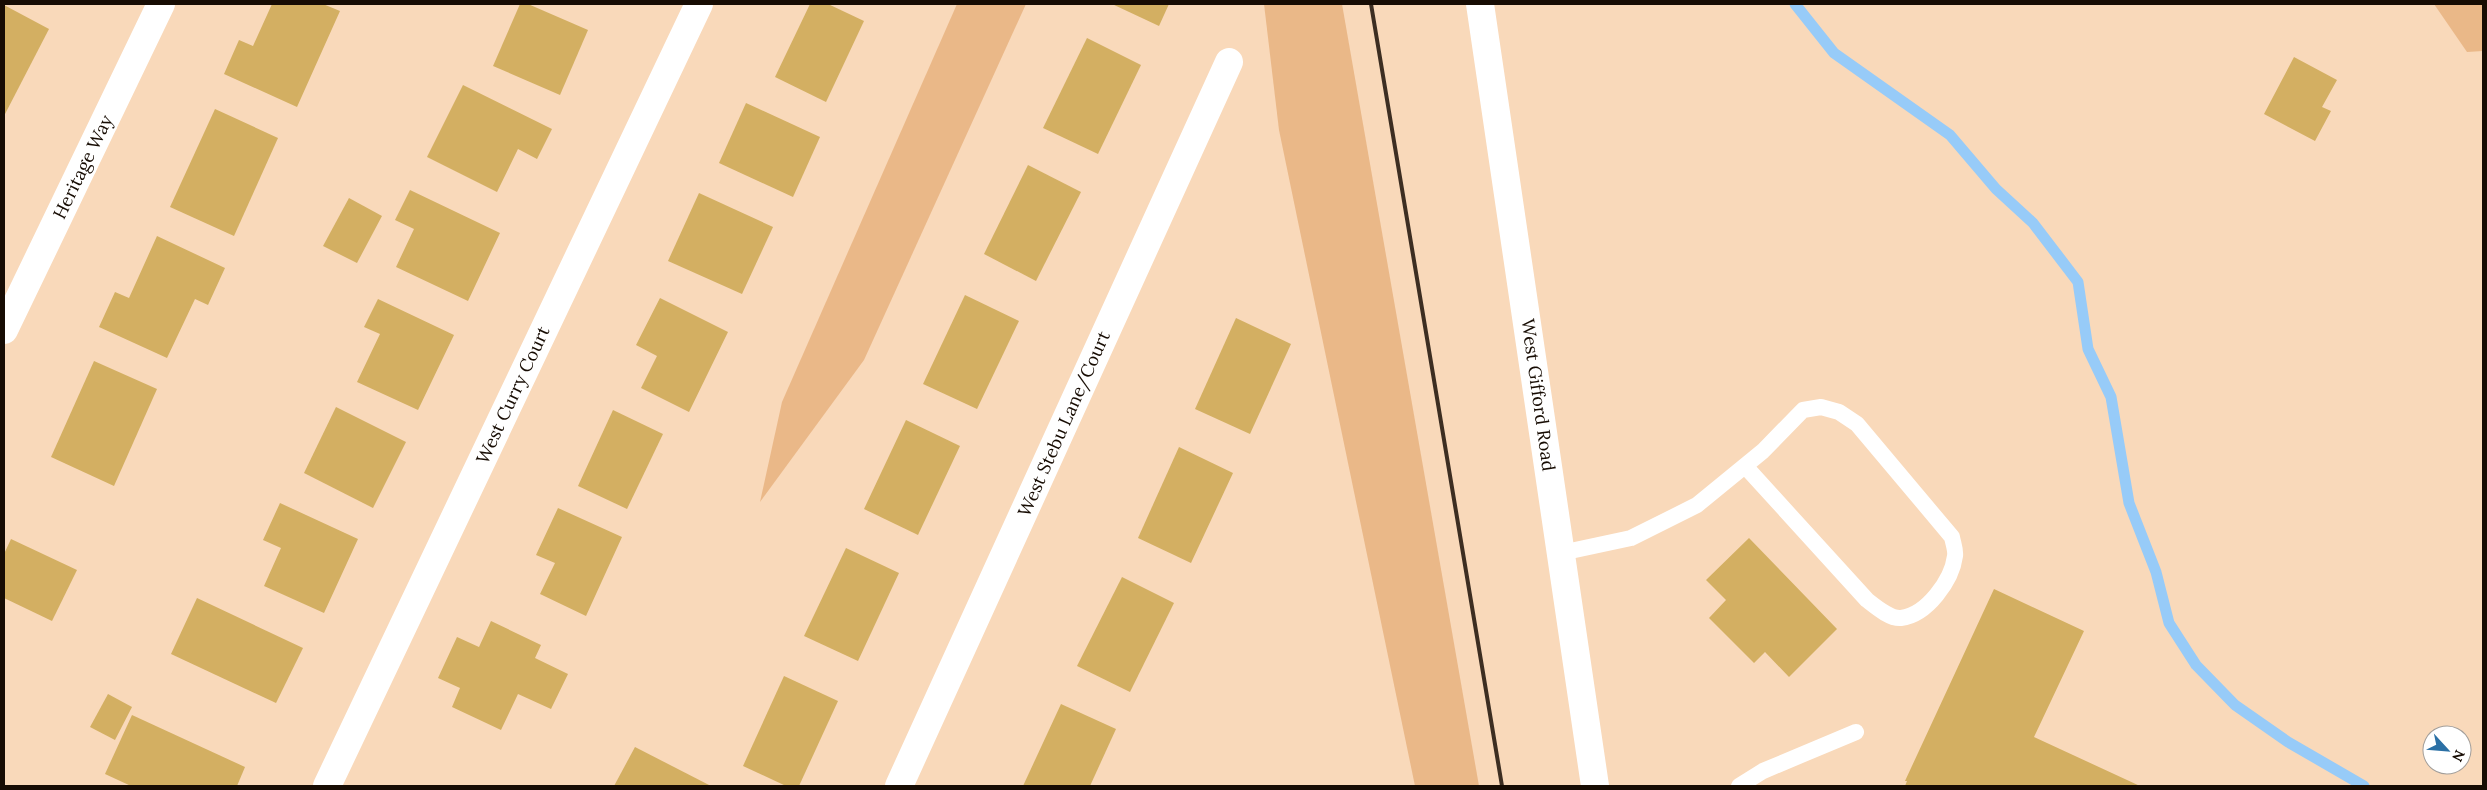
<svg xmlns="http://www.w3.org/2000/svg" width="2487" height="790" font-family="Lora,serif">
<rect width="100%" height="100%" fill="#f9d9ba"/>
<g fill="#eab888">
<polygon points="957,4 1026,4 864,360 760,502 782,402"/>
<polygon points="1264,4 1342,4 1479,786 1415,786 1279,130"/>
<polygon points="2434,4 2483,4 2483,51 2467,52"/>
</g>
<g fill="none" stroke-linecap="round" stroke-linejoin="round">
<polyline stroke="#97cbf8" stroke-width="11" points="1795,4 1834,53 1950,135 1996,189 2033,223 2078,282 2088,349 2111,397 2129,503 2156,572 2169,623 2196,665 2235,705 2288,742 2364,786"/>
</g>
<g fill="#d3af62">
<polygon points="272,4 323,4 340,11 297,107 224,74 239,40 253,46"/>
<polygon points="520,4 528,4 588,30 560,95 493,66"/>
<polygon points="810,4 828,4 864,21 826,102 775,77"/>
<polygon points="1112,4 1169,4 1159,26"/>
<polygon points="4,5 49,29 4,116"/>
<polygon points="1087,38 1141,65 1098,154 1043,128"/>
<polygon points="2294,57 2337,80 2322,107 2331,111 2315,141 2264,114"/>
<polygon points="463,85 552,129 537,159 518,149 497,192 427,157"/>
<polygon points="746,103 820,137 793,197 719,163"/>
<polygon points="215,109 278,138 234,236 170,207"/>
<polygon points="1028,165 1081,192 1036,281 984,254"/>
<polygon points="410,190 500,233 468,301 396,267 414,229 395,220"/>
<polygon points="699,193 773,227 742,294 668,261"/>
<polygon points="349,198 382,216 357,263 323,246"/>
<polygon points="157,236 225,268 208,305 195,299 167,358 99,327 115,292 129,298"/>
<polygon points="965,295 1019,321 977,409 923,384"/>
<polygon points="660,298 728,332 689,412 641,388 657,356 636,345"/>
<polygon points="378,299 454,335 418,410 357,382 380,334 364,327"/>
<polygon points="1236,318 1291,344 1250,434 1195,409"/>
<polygon points="94,361 157,389 114,486 51,457"/>
<polygon points="336,407 406,442 373,508 304,473"/>
<polygon points="613,410 663,434 627,509 578,486"/>
<polygon points="906,420 960,446 918,535 864,509"/>
<polygon points="1179,447 1233,473 1191,563 1138,538"/>
<polygon points="280,503 358,539 324,613 264,586 281,548 263,540"/>
<polygon points="558,508 622,537 586,616 540,594 555,563 536,555"/>
<polygon points="1749,538 1837,629 1789,677 1765,652 1754,663 1709,618 1726,600 1706,580"/>
<polygon points="11,539 77,570 52,621 4,598 4,554"/>
<polygon points="846,548 899,573 858,661 804,636"/>
<polygon points="1122,577 1174,603 1130,692 1077,666"/>
<polygon points="1994,589 2084,631 2034,737 2140,786 1905,786 1907,781 1905,781"/>
<polygon points="197,598 303,648 276,703 171,654"/>
<polygon points="491,621 541,645 535,658 568,674 551,709 518,694 501,730 452,707 460,688 438,678 457,637 479,647"/>
<polygon points="784,676 838,701 799,786 786,786 743,766"/>
<polygon points="108,694 132,707 115,740 90,727"/>
<polygon points="1061,704 1116,729 1090,786 1023,786"/>
<polygon points="132,715 245,767 237,786 131,786 105,774"/>
<polygon points="635,747 711,786 614,786"/>
</g>
<g fill="none" stroke-linecap="round" stroke-linejoin="round">
<g stroke="#fff" stroke-width="16">
<path d="M 1561,553 L 1631,538 L 1697,505 L 1763,451 L 1803,410 L 1821,407 L 1839,412 L 1857,424 L 1952,537 C 1953,543 1956,550 1955,556 C 1952,580 1927,615 1901,618 C 1890,619 1876,607 1867,600 L 1745,466"/>
<polyline points="1739,786 1763,771 1856,732"/>
</g>
<g stroke="#fff" stroke-width="28">
<polyline points="1480,4 1595,786"/>
<polyline points="4,330 161,4"/>
<polyline points="327,786 699,4"/>
<polyline points="899,786 1229,62"/>
</g>
<polyline stroke="#3d2e22" stroke-width="4" points="1371,4 1502,786"/>
</g>
<g text-anchor="middle" stroke-width="5" stroke-linejoin="round" paint-order="stroke">
<g font-size="18" fill="#170c03" stroke="#fff">
<text transform="translate(83 167) rotate(-64)" y="6">Heritage Way</text>
<text transform="translate(513 395) rotate(-65)" y="6">West Curry Court</text>
<text transform="translate(1538 395) rotate(82)" y="6">West Gifford Road</text>
<text transform="translate(1064 424) rotate(-66)" y="6">West Stebu Lane/Court</text>
</g>
</g>
<rect width="2487" height="790" fill="none" stroke="#170c03" stroke-width="10"/>
<g transform="translate(2447 750) rotate(116)"><circle r="24" fill="#ffffff" stroke="#a29e9a"/>
<path d="M0-4L9 19L0 12L-9 19Z" fill="#2b70a5"/>
<text y="-8" font-size="14" font-weight="bold" text-anchor="middle" fill="#170c03">N</text>
</g>
</svg>
